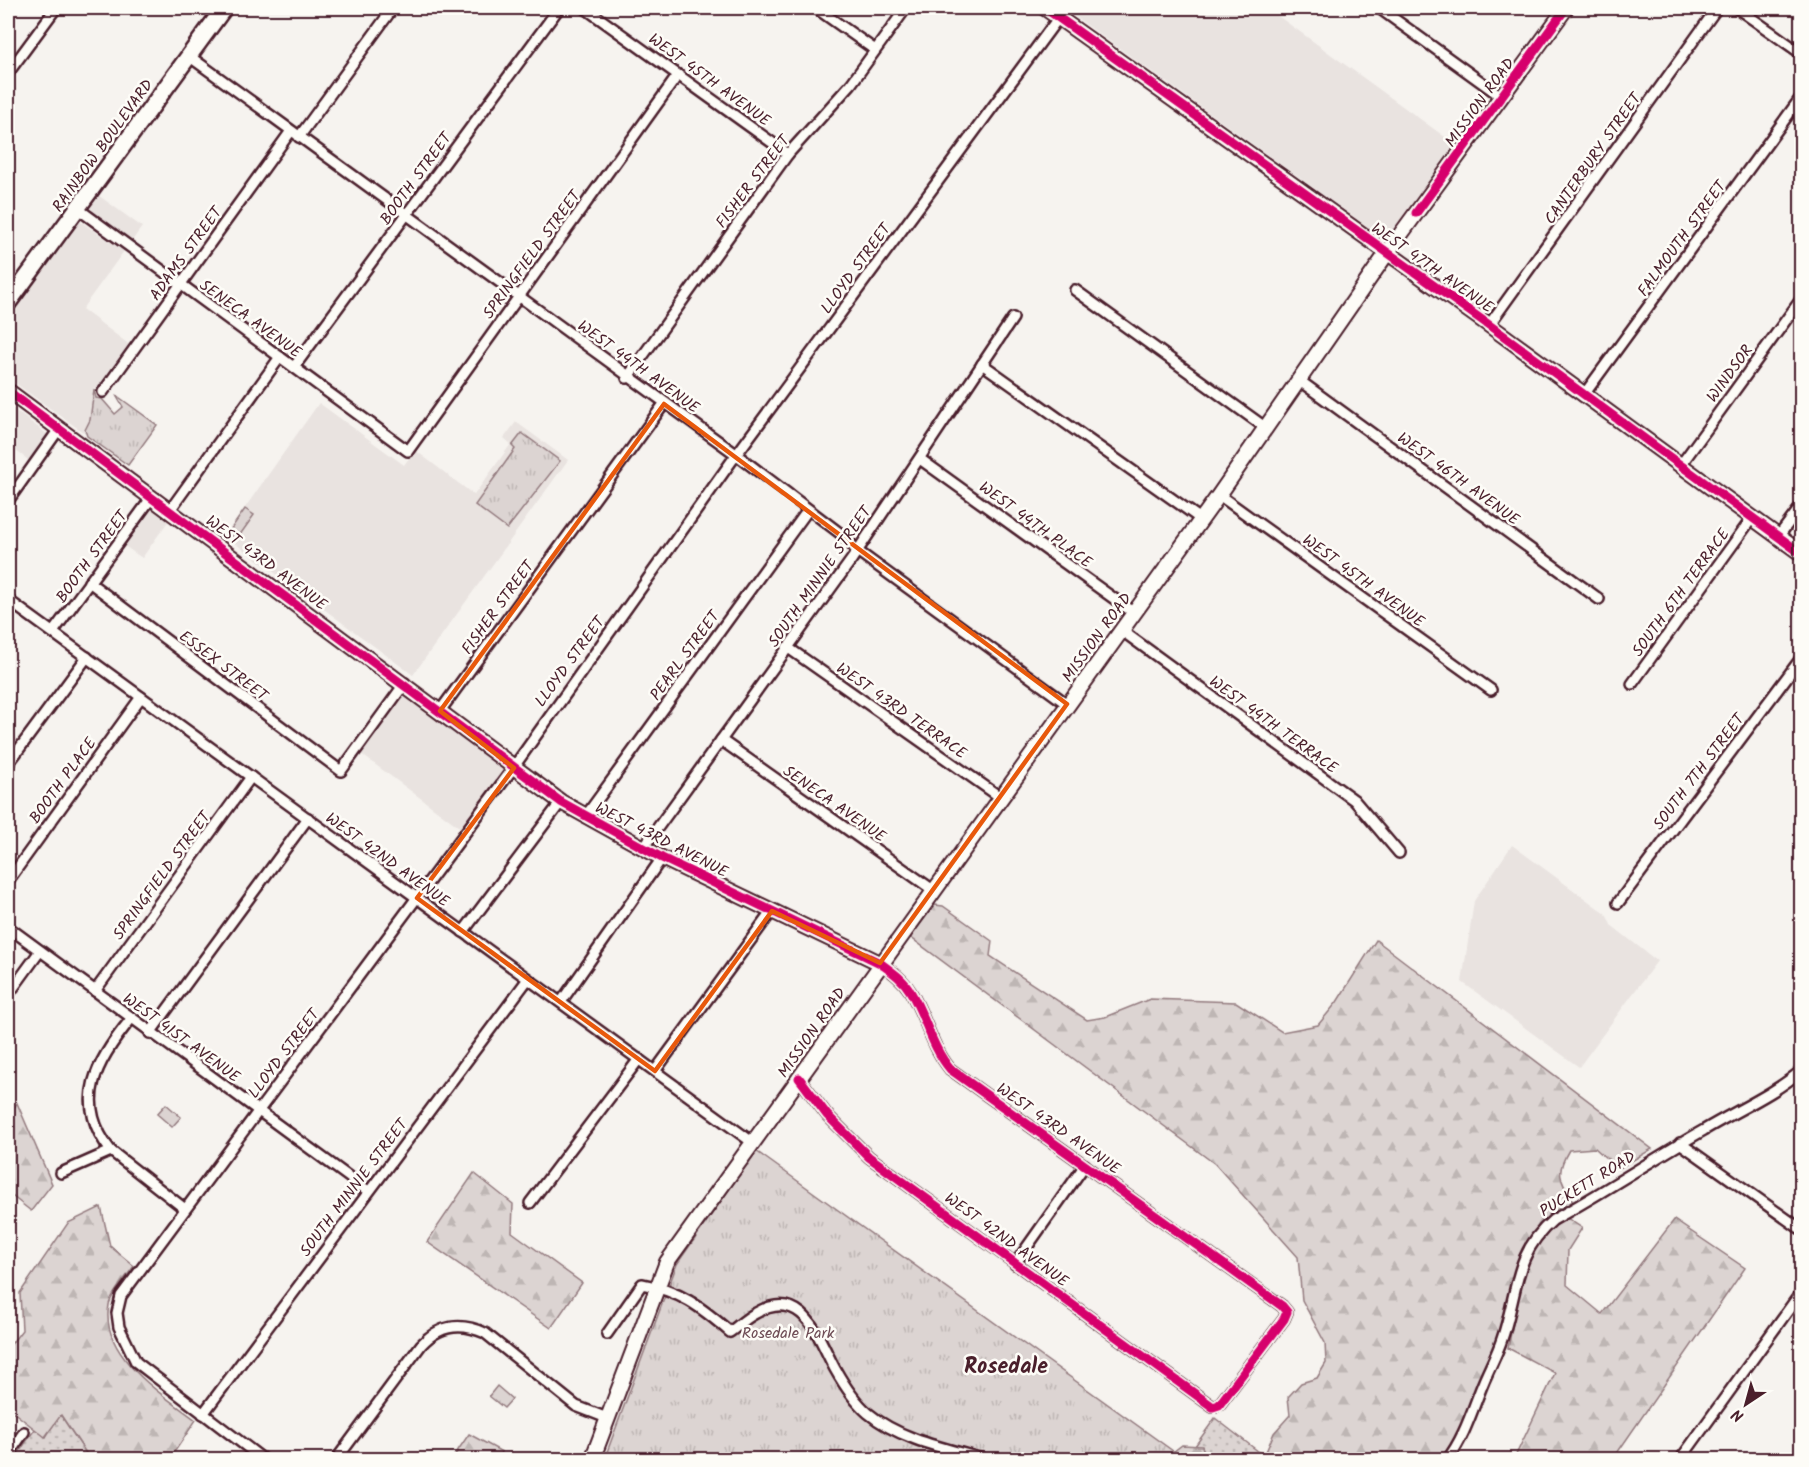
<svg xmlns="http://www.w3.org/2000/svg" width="1809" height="1467" font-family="Kalam,sans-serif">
<defs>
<pattern id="grass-dots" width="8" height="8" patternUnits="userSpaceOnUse" patternTransform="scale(1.5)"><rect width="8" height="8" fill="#dcd4d2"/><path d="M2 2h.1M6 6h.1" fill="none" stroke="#beb6b4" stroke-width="1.8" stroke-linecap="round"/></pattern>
<pattern id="forest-firs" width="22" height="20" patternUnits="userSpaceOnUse" patternTransform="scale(1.5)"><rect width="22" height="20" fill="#dcd4d2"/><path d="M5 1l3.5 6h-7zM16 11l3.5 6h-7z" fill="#beb6b4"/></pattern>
<pattern id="park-tufts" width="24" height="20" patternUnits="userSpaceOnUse" patternTransform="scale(1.5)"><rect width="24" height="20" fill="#dcd4d2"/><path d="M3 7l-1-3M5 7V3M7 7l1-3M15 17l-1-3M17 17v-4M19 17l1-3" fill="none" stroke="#beb6b4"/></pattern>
</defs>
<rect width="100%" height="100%" fill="#f6f3ef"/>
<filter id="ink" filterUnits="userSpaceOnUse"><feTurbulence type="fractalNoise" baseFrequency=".0167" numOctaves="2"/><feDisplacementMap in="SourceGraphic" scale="12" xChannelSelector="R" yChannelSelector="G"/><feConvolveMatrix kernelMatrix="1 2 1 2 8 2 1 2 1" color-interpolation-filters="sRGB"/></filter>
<g filter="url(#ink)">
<g fill="#e9e3e0">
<polygon points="1063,8 1267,8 1456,145 1391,236 1385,239"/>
<polygon points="98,195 142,227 131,242 92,213 91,206"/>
<polygon points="81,222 124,251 82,309 131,346 100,387 94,390 90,420 83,432 8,378 8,320 75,225"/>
<polygon points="319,403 404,465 415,450 474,495 511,444 504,438 516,422 568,460 413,675 225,536"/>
<polygon points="8,405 47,434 47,439 31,462 8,445"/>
<polygon points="155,509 169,520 142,558 123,545 148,510"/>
<polygon points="402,696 407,696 503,770 462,829 361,754"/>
<polygon points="1512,845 1606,914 1611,925 1657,961 1579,1067 1462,982 1474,901"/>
</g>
<g fill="url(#grass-dots)" stroke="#937a7e" stroke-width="1.5">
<polygon points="60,1414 90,1459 24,1459 17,1455 35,1429 46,1437"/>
<polygon points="1215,1418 1263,1455 1263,1459 1206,1459 1202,1447 1195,1446"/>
</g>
<g fill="url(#forest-firs)" stroke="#937a7e" stroke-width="1.5">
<path d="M 935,905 L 943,906 L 992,941 L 990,956 L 1087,1020 L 1105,1017 L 1150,999 L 1236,1002 L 1282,1032 L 1318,1025 L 1337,1002 L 1376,940 L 1652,1149 L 1618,1169 L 1595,1148 L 1569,1150 C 1555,1173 1560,1180 1573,1202 L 1544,1222 L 1524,1250 L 1496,1346 L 1451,1448 L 1443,1459 L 1263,1459 L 1274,1433 L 1290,1415 L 1288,1397 L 1301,1383 L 1317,1378 L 1326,1363 L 1325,1343 L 1302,1300 L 1298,1257 L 1215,1164 L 910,937 Z"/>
<polygon points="17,1103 52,1184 31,1211 8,1193 8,1117"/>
<polygon points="474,1173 513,1204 512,1232 582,1283 551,1328 427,1242"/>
<path d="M 101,1207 L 110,1246 L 134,1266 C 127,1277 111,1293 109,1305 C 99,1356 163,1395 196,1420 L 173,1454 L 180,1459 L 90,1459 L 61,1415 L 45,1437 L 8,1408 L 8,1348 L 22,1330 L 20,1293 L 68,1223 Z"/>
<path d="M 1567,1218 L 1582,1228 L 1568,1250 L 1567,1285 L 1602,1314 L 1674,1220 L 1745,1268 L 1613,1459 L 1514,1459 L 1555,1373 L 1508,1348 C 1516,1311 1520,1265 1545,1235 C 1550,1228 1560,1223 1567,1218 Z"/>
<polygon points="469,1434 502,1452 498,1459 452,1459"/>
<polygon points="1182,1445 1202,1446 1206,1459 1170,1460 1173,1452"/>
</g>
<g fill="url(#park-tufts)" stroke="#937a7e" stroke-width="1.5">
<polygon points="94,390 96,398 102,399 115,414 123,407 116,395 157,425 128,465 87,436 85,430 90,420"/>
<polygon points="522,433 560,461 507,529 475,505 515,449 512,446"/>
<polygon points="166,1104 181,1117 172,1127 157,1114"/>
<polygon points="756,1151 1184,1459 604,1460 677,1264"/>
<polygon points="497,1386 512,1399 504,1408 489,1396"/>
</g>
<polygon fill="#dcd4d2" stroke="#937a7e" stroke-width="1.5" points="245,509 254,515 237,539 228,533"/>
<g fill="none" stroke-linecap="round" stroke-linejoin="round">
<defs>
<g id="street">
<polyline points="585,8 788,154"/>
<polyline points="816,8 875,50"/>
<polyline points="1379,8 1502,97"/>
<polyline points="1737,8 1802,54"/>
<polyline points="189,56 733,452 845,537 856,550 1067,704"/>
<polyline points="8,73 56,8"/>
<polyline points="299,137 393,8"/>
<polyline points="77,208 408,451 678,75"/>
<polyline points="1075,290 1266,428"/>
<polyline points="1489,325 1717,8"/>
<polyline points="982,364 1202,520"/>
<polyline points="294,367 559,8"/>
<polyline points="627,378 788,154 851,84 906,8"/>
<polyline points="1300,381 1599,599"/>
<polyline points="103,392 291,131"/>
<polyline points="1583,396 1802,96"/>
<polyline points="920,459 1134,613"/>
<polyline points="1680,466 1802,298"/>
<polyline points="1219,495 1491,690"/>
<polyline points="8,501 59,429"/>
<polyline points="170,510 280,357"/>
<polyline points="1778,537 1802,505"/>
<polyline points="89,582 341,771 405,683"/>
<polyline points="8,600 752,1142"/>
<polyline points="1121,630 1354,800 1399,853"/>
<polyline points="53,632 152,497"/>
<polyline points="787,647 1000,797"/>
<polyline points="1632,684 1752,518"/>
<polyline points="440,711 664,404"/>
<polyline points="721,740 933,890"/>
<polyline points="8,764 87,657"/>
<polyline points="585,817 808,510"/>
<polyline points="643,848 852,559 1013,318"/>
<polyline points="8,881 141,697"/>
<polyline points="1618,903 1802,657"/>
<polyline points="8,927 368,1191"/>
<polyline points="463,932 561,802"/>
<polyline points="95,991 251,777"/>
<polyline points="8,995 40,951"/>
<polyline points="561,1002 662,858"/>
<path d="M 131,1019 C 97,1060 72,1102 111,1151 L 185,1209"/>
<polyline points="150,1033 308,818"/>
<polyline points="655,1071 772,911"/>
<path d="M 799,1078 L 827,1115 L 869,1157 L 1213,1407 L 1219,1405 L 1284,1319 L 1287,1312 L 1282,1306 L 950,1069 C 931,1046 926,1017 910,991 C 903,979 891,971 880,963"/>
<polyline points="1680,1143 1802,1230"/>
<polyline points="61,1173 111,1151"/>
<polyline points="530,1203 639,1059"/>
<polyline points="1015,1264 1085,1165"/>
<path d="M 607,1334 L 642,1284 C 680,1291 700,1306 730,1332 C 738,1326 746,1318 756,1313 C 804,1286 818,1338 835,1369 C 844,1385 854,1401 868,1413 C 900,1440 948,1449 987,1460"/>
<polyline points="203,1414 528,979"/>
<polyline points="8,1455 24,1432"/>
<polyline points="264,1460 136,1362 119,1327 117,1313 121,1296 508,775 731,462 1059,17"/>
<path d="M 336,1460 L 421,1345 C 439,1325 461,1322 485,1333 L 576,1406 L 607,1418"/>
<path d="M 1447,1460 C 1465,1437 1473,1407 1484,1381 C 1490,1367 1497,1354 1502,1339 C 1518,1294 1513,1254 1553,1220 C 1604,1192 1653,1159 1704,1130 C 1737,1110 1773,1095 1802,1070"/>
<polyline points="1680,1460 1802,1291"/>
</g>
<g id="secondary">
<polyline points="1045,8 1489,325 1802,554"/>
<polyline points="8,391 561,802 662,858 880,963"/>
<polyline points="592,1460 667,1262 1219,495 1387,253 1566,8"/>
</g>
<polyline id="primary" points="8,303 224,8"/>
</defs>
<use href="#street" stroke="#4a1f2b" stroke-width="14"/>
<use href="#secondary" stroke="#4a1f2b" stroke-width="18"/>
<use href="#primary" stroke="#4a1f2b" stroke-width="20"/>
<use href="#street" stroke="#fdfcf7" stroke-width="9"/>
<use href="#secondary" stroke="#fdfcf7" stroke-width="14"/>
<use href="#primary" stroke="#fdfcf7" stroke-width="15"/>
<defs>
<g id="cycleway">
<polyline points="1045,8 1489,325 1802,554"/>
<polyline points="1416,213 1566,8"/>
<path d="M 8,391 L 561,802 L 662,858 L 880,963 C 891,971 903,979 910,991 C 926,1017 931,1046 950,1069 L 1282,1306 L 1287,1312 L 1284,1319 L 1219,1405 L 1213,1407 L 869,1157 L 827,1115 L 799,1078"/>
</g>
</defs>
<use href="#cycleway" stroke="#fdfcf7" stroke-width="13"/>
<use href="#cycleway" stroke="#d6006c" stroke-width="9"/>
</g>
</g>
<path fill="none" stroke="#e8590c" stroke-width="4.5" stroke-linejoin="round" d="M 664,404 L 1067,704 L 880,963 L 772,911 L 655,1071 L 417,898 L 514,768 L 440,711 Z"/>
<g text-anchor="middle" stroke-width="5" stroke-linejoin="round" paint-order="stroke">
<g font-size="16" fill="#4a1f2b" stroke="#fdfcf7">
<text transform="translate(710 79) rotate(36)" y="6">WEST 45TH AVENUE</text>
<text transform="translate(1479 102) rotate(-54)" y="6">MISSION ROAD</text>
<text transform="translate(102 145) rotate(-54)" y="6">RAINBOW BOULEVARD</text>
<text transform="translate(1592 158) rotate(-55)" y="6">CANTERBURY STREET</text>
<text transform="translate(415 178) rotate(-54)" y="6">BOOTH STREET</text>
<text transform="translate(752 181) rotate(-53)" y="6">FISHER STREET</text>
<text transform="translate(1681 238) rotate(-54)" y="6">FALMOUTH STREET</text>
<text transform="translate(185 253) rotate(-54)" y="6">ADAMS STREET</text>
<text transform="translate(531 254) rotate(-54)" y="6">SPRINGFIELD STREET</text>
<text transform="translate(1433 267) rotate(35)" y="6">WEST 47TH AVENUE</text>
<text transform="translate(855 268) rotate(-54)" y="6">LLOYD STREET</text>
<text transform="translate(251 318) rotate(36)" y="6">SENECA AVENUE</text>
<text transform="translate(639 366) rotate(36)" y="6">WEST 44TH AVENUE</text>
<text transform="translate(1729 373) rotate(-54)" y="6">WINDSOR</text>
<text transform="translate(1459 478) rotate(36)" y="6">WEST 46TH AVENUE</text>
<text transform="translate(1036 524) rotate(36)" y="6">WEST 44TH PLACE</text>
<text transform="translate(91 556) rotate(-54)" y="6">BOOTH STREET</text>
<text transform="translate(267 562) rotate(37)" y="6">WEST 43RD AVENUE</text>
<text transform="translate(819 576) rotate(-55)" y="6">SOUTH MINNIE STREET</text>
<text transform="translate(1364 580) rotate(36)" y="6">WEST 45TH AVENUE</text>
<text transform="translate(1680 592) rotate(-54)" y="6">SOUTH 6TH TERRACE</text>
<text transform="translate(497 607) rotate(-54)" y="6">FISHER STREET</text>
<text transform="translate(1096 637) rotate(-54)" y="6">MISSION ROAD</text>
<text transform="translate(684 655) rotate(-54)" y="6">PEARL STREET</text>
<text transform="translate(569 661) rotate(-54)" y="6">LLOYD STREET</text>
<text transform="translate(224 665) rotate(37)" y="6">ESSEX STREET</text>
<text transform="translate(902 710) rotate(35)" y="6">WEST 43RD TERRACE</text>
<text transform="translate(1274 724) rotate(36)" y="6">WEST 44TH TERRACE</text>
<text transform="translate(1698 771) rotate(-53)" y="6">SOUTH 7TH STREET</text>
<text transform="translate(62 780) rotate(-54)" y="6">BOOTH PLACE</text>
<text transform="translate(835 803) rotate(35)" y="6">SENECA AVENUE</text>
<text transform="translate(662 839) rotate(27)" y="6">WEST 43RD AVENUE</text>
<text transform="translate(388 859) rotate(36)" y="6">WEST 42ND AVENUE</text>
<text transform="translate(161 875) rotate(-54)" y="6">SPRINGFIELD STREET</text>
<text transform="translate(811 1032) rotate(-55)" y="6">MISSION ROAD</text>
<text transform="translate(182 1037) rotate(36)" y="6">WEST 41ST AVENUE</text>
<text transform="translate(283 1053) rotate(-53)" y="6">LLOYD STREET</text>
<text transform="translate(1059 1128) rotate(35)" y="6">WEST 43RD AVENUE</text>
<text transform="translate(1587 1183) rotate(-32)" y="6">PUCKETT ROAD</text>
<text transform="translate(353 1187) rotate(-53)" y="6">SOUTH MINNIE STREET</text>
<text transform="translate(1007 1239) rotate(36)" y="6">WEST 42ND AVENUE</text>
</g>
<g font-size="16" fill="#6e4c55" stroke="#fdfcf7">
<text x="788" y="1338">Rosedale Park</text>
</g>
<g font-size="22" font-weight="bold" fill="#4a1f2b" stroke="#fdfcf7">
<text x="1006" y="1373">Rosedale</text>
</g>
</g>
<rect width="1809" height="1467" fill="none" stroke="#fdfcf7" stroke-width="30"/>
<rect x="15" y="15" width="1779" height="1437" fill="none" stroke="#4a1f2b" stroke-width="2" filter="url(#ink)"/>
<g transform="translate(1746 1404) rotate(216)" stroke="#fdfcf7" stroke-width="4.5" paint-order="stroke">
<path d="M0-4.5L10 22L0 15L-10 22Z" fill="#4a1f2b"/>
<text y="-9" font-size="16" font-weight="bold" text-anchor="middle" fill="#4a1f2b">N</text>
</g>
</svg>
